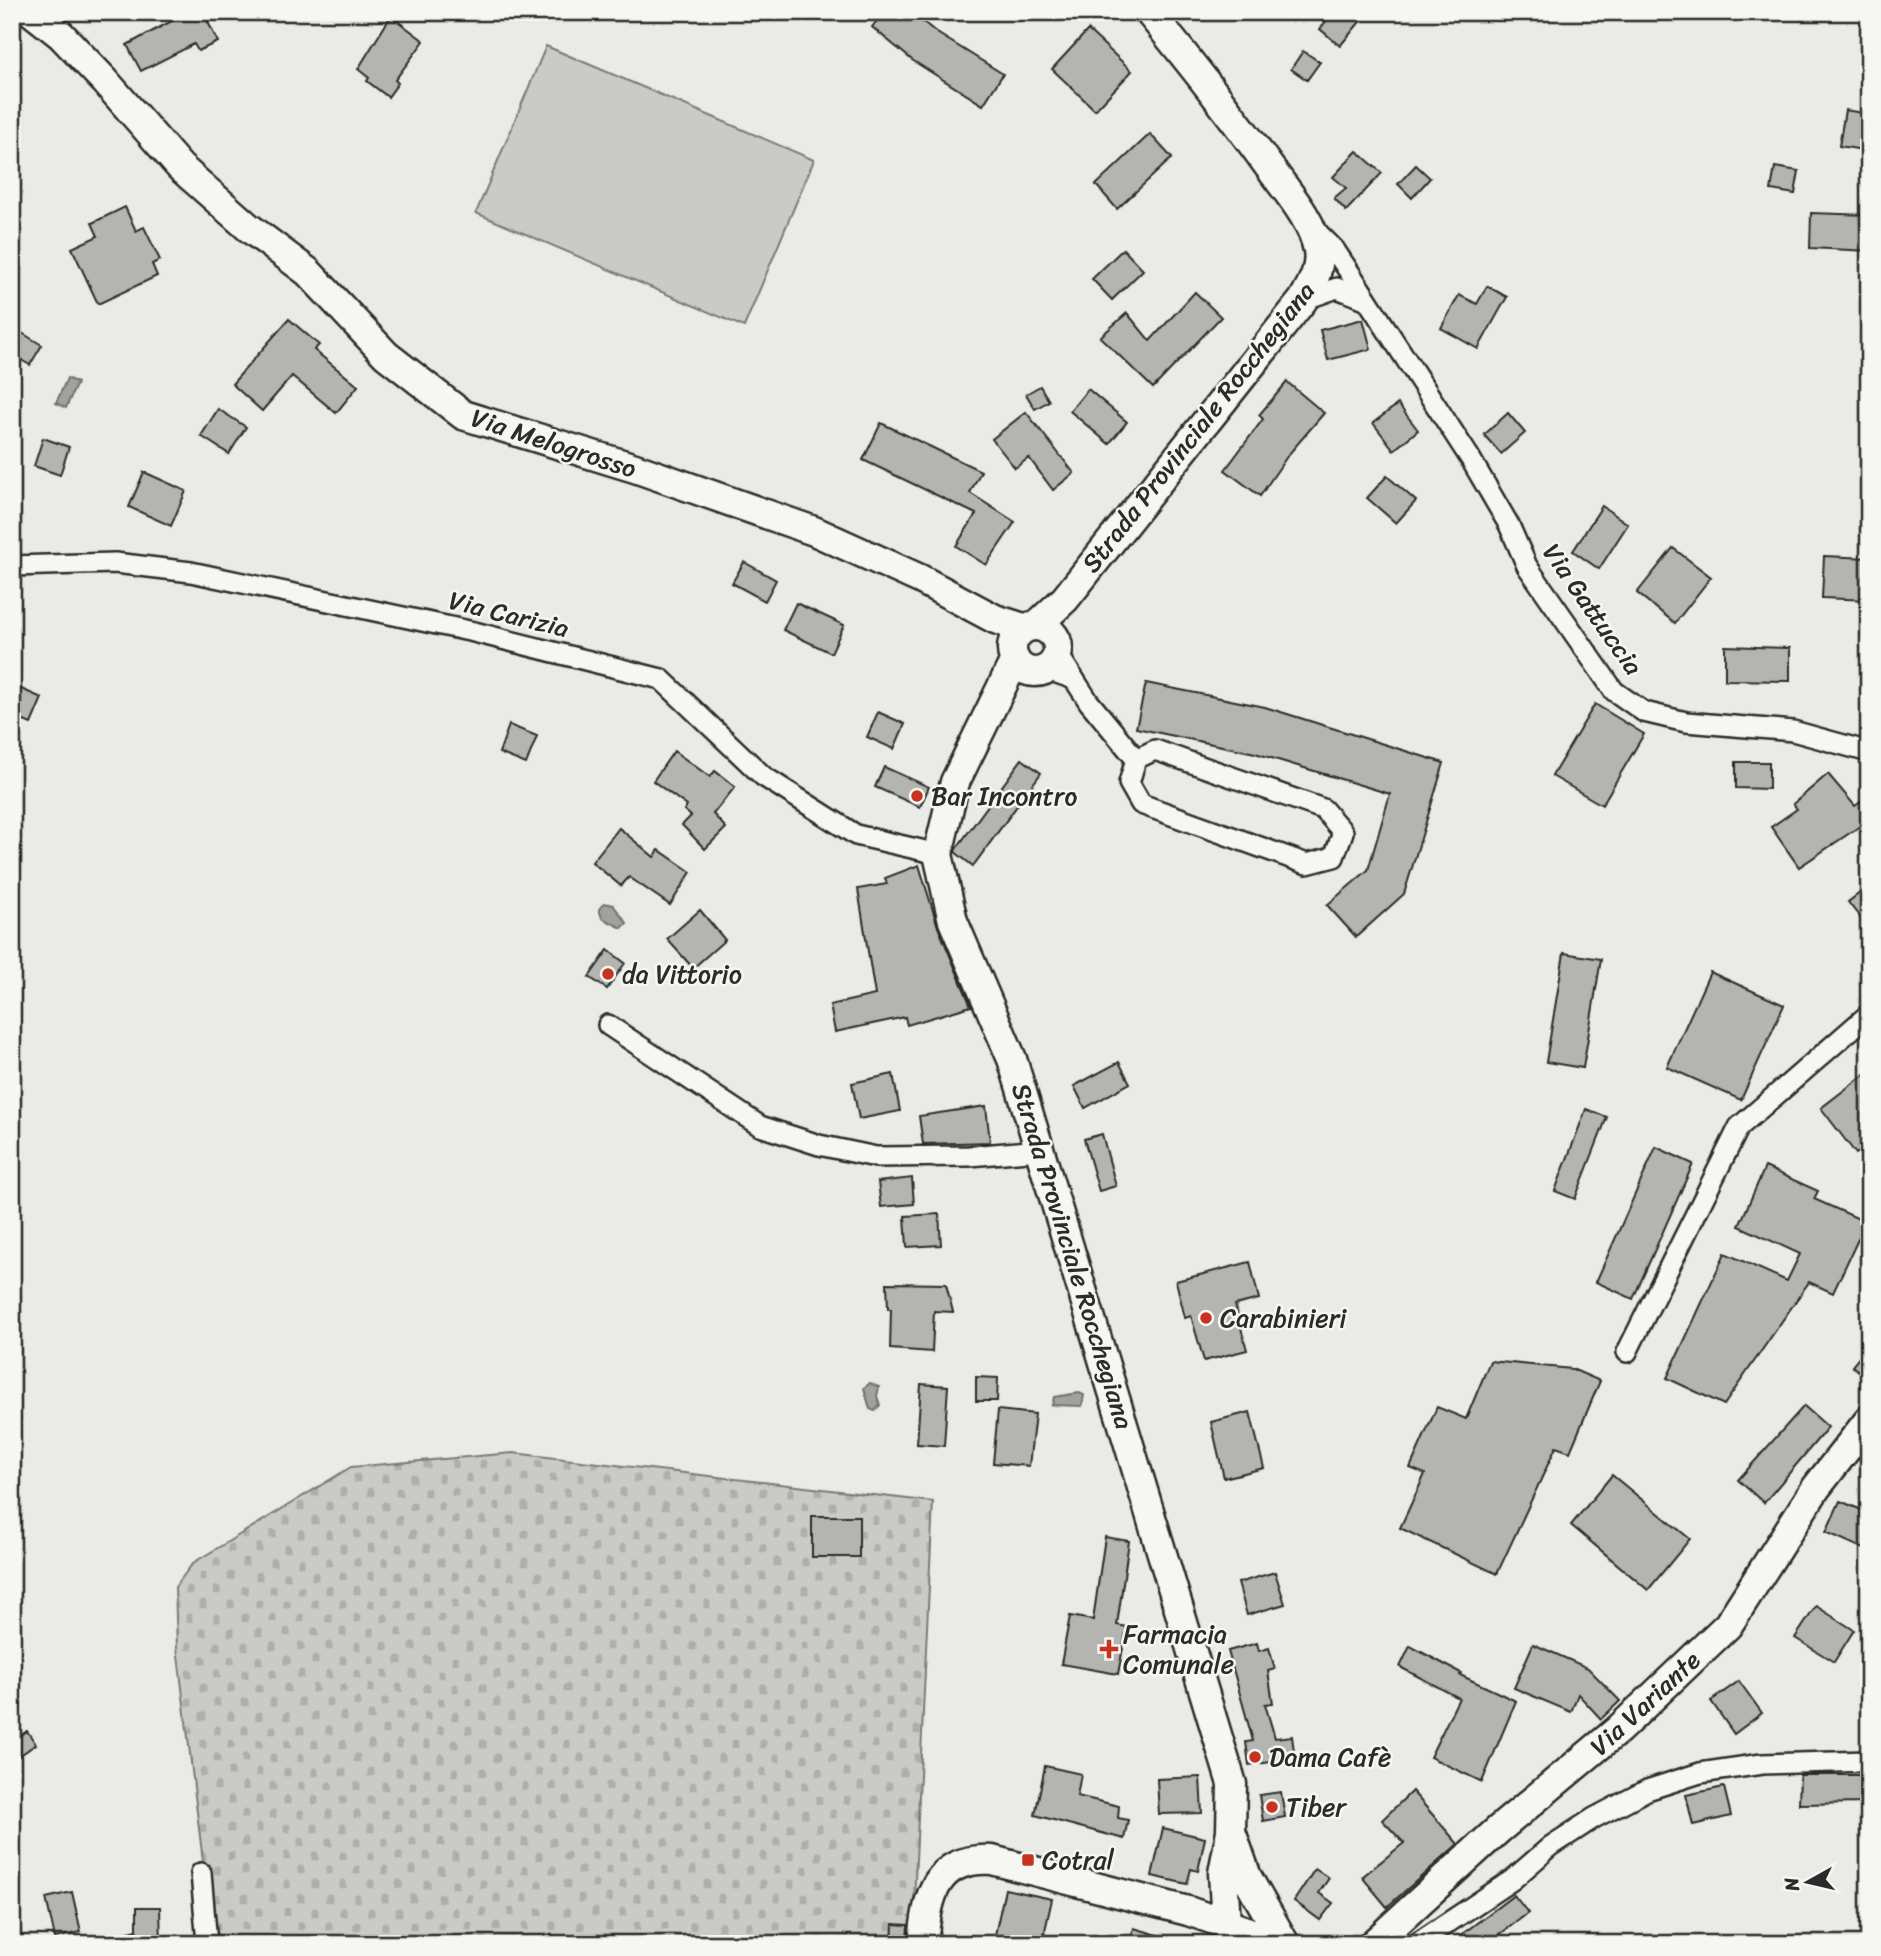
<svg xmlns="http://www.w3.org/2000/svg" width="1881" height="1956" font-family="Sriracha,sans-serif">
<defs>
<pattern id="cemetery-stones" width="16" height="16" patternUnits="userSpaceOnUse" patternTransform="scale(1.75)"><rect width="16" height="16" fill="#cacac7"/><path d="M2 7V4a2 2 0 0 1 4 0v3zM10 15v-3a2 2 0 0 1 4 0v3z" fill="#aeaeab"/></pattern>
</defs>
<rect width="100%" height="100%" fill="#eaeae6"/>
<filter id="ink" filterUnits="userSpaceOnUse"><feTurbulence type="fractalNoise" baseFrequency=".0143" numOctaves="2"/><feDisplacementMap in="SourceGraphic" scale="14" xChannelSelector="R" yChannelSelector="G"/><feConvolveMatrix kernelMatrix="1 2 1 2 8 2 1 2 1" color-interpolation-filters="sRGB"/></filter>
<g filter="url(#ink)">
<polygon fill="#cacac7" stroke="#7a7a79" stroke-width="2" points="546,46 814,160 744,327 476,213"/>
<polygon fill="url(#cemetery-stones)" stroke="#7a7a79" stroke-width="2" points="513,1453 933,1502 912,1944 213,1944 177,1647 175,1587 193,1563 351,1467"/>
<g fill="#a1a19e" stroke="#727270" stroke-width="2">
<polygon points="67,378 77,383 66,408 56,403"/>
<polygon points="604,903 613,905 627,923 622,928 602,918 599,909"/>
<polygon points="870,1383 879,1387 877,1396 880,1405 875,1411 870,1409 864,1388"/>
<polygon points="1079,1393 1084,1395 1082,1406 1052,1405 1054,1397"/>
</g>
<g fill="#b4b4b1" stroke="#2b2b2b" stroke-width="2">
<polygon points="179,12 203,12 218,42 198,51 194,44 141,71 127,45 181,16"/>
<polygon points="884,12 911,12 937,33 1003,74 983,105 912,60 872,27"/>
<polygon points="1333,12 1368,12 1340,46 1320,29"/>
<polygon points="391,16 424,41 395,80 398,83 388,97 367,81 369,78 358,69"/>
<polygon points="1088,30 1132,71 1095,110 1052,69"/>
<polygon points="1303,51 1320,62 1307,80 1291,69"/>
<polygon points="1845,110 1869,114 1869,151 1839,146"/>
<polygon points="1150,134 1172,158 1117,209 1096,185"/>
<polygon points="1357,151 1382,173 1346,211 1334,198 1346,188 1333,177"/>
<polygon points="1416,165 1430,178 1412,198 1398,184"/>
<polygon points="1775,167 1799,171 1795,194 1771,190"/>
<polygon points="125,207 136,231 144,227 160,260 152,264 157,276 98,304 72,248 98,236 92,223"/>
<polygon points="1811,213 1869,215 1869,251 1810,248"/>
<polygon points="1123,249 1143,270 1112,300 1092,279"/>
<polygon points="1487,286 1507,297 1478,349 1441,328 1459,295 1477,304"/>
<polygon points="1195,292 1221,317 1153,388 1100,337 1127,313 1150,341"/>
<polygon points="289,319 319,345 314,350 358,386 336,413 292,376 262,411 232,384"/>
<polygon points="1363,319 1371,349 1328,360 1320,330"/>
<polygon points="12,327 42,345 30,365 12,355"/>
<polygon points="1287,382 1324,413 1288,455 1260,496 1225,470 1263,419 1259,415"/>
<polygon points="1040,386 1049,401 1035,409 1026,394"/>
<polygon points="1088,389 1127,422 1109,444 1070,411"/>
<polygon points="1398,404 1418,430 1394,450 1373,423"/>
<polygon points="218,409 246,427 229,454 201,436"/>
<polygon points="1026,412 1074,473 1053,490 1029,458 1015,468 992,439"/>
<polygon points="1508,413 1525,433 1501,454 1484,435"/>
<polygon points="881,423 981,471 970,493 1015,522 986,565 956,546 976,514 863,460"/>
<polygon points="43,438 69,447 60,475 34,466"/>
<polygon points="144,472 186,491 171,526 129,507"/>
<polygon points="1387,476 1416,501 1396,523 1367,498"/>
<polygon points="1602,506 1628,524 1599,569 1573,551"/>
<polygon points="1673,548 1711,577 1675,623 1637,593"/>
<polygon points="1824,556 1869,558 1869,600 1822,598"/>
<polygon points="744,562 776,580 765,601 732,583"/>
<polygon points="796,603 844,625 831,653 783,630"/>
<polygon points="1725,646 1790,648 1790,681 1725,680"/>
<polygon points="1146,683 1265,707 1444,763 1404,894 1356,937 1327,905 1368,870 1390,794 1255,753 1136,728"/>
<polygon points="12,685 42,698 31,724 12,716"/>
<polygon points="1595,704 1644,734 1602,805 1552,776"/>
<polygon points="878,712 905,724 894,749 867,737"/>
<polygon points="509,725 537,736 526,764 499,753"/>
<polygon points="674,751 710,777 715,771 735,787 713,814 726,828 705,849 682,825 691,816 684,810 687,806 653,781"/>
<polygon points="1022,759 1041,773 973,866 955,852 956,849"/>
<polygon points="1736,762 1769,762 1769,789 1736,788"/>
<polygon points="884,767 929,787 920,807 875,787"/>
<polygon points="1828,774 1855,806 1869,796 1869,820 1799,867 1771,827 1797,809 1793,804"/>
<polygon points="619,828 654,857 659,850 691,872 670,905 629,877 621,886 592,862"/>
<polygon points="919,865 938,927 971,1006 907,1025 905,1017 835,1032 830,1005 875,995 858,889 887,884 885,878"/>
<polygon points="1869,886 1869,929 1848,902"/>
<polygon points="700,910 725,940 693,968 667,939"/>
<polygon points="608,950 625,963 607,989 589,977"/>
<polygon points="1564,953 1601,959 1583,1068 1546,1062"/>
<polygon points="1710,972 1784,1005 1741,1100 1667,1067"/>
<polygon points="1119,1062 1130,1083 1085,1108 1074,1086"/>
<polygon points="1869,1071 1869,1145 1856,1154 1821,1108"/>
<polygon points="893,1074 900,1111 859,1119 852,1083"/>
<polygon points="986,1106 990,1142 923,1144 919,1116"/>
<polygon points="1586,1109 1607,1117 1575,1199 1555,1191"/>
<polygon points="1102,1134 1116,1186 1099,1191 1084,1139"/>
<polygon points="1656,1147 1693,1164 1633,1299 1596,1282"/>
<polygon points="1765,1167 1818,1191 1814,1199 1866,1222 1833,1293 1809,1282 1724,1405 1667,1378 1725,1253 1787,1281 1800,1254 1739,1226"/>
<polygon points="912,1178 914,1204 881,1207 878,1182"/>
<polygon points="939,1214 941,1245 907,1247 905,1216"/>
<polygon points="1250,1262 1259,1299 1235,1305 1247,1350 1204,1361 1191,1316 1185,1318 1176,1281"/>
<polygon points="887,1283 946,1284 953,1312 934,1311 932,1352 890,1349 891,1309 888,1309"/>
<polygon points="1869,1345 1869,1379 1852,1366"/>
<polygon points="1490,1361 1572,1369 1600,1381 1570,1452 1556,1447 1497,1574 1400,1528 1425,1474 1410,1468 1437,1407 1466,1419"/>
<polygon points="976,1377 998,1378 997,1401 976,1401"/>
<polygon points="921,1384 948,1386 944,1446 917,1444"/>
<polygon points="1804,1406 1828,1427 1764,1503 1738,1480"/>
<polygon points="998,1410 1035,1414 1029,1466 993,1463"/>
<polygon points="1250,1412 1264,1468 1224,1478 1211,1422"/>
<polygon points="1612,1475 1690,1539 1648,1590 1571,1525"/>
<polygon points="1840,1501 1869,1513 1869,1538 1864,1549 1826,1532"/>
<rect x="812" y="1516" width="47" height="41"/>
<polygon points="1105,1537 1129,1541 1117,1625 1127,1627 1118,1674 1061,1664 1070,1616 1093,1620"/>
<polygon points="1275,1572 1285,1604 1247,1615 1238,1583"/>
<polygon points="1816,1606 1854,1630 1834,1662 1795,1638"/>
<polygon points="1257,1643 1259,1651 1269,1648 1275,1669 1268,1671 1273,1703 1265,1704 1275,1738 1292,1736 1295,1759 1249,1765 1246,1742 1253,1741 1228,1651"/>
<polygon points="1533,1644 1588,1668 1620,1701 1601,1719 1578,1694 1571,1712 1514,1688"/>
<polygon points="1410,1646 1461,1673 1460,1675 1516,1701 1482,1782 1430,1757 1459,1698 1400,1667"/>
<polygon points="1739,1681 1762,1713 1734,1734 1711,1701"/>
<polygon points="27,1731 36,1744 12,1761 12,1742"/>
<polygon points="1045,1766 1081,1774 1077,1796 1119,1806 1118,1818 1128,1820 1124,1839 1035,1815"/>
<polygon points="1800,1775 1869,1775 1869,1803 1799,1804"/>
<polygon points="1200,1777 1202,1813 1159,1814 1157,1779"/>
<polygon points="1724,1787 1731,1816 1693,1825 1686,1795"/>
<polygon points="1412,1791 1458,1844 1387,1907 1362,1877 1404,1843 1382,1820"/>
<polygon points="1281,1792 1285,1817 1263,1821 1259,1795"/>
<polygon points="1163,1828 1205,1838 1198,1871 1191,1869 1187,1884 1152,1876"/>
<polygon points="1315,1869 1329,1878 1319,1893 1333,1903 1320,1920 1294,1901"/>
<polygon points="1005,1889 1052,1899 1042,1944 993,1944"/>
<polygon points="72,1892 81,1932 55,1938 46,1898"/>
<polygon points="1514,1895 1528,1913 1487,1944 1449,1944"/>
<polygon points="137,1907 160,1907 161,1944 103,1944 102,1939 137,1930"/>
<polygon points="893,1924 908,1925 907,1944 892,1944"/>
<polygon points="1134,1928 1175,1940 1174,1944 1129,1944"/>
</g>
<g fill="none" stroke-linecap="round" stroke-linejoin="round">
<defs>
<g id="street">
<polyline points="1314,229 1334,249 1350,273 1470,458 1509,525 1527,566 1614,691 1644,712 1686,722 1793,731 1869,752"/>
<polyline points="1303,300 1337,288 1365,299"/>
<polyline points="12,566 115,563 191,572 474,632 661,679 763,776 856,835 938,854"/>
<polyline points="1057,653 1089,702 1136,759"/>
<polyline points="1045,669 1074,679"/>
<polygon points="1155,750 1323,809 1343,832 1334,857 1307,864 1141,804 1129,783 1136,759"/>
<polyline points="608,1025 760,1126 819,1145 876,1157 969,1156 1040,1150"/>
<polyline points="1627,1352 1739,1127 1869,1014"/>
<polyline points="201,1873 207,1944"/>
<polyline points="1416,1944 1512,1880 1551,1846 1594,1818 1647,1790 1700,1773 1762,1764 1869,1761"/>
</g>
<g id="secondary">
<polyline points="32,12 61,35 105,81 180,167 248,227 308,272 386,355 463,415 635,468 814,531 920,579 995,619 1024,628"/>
<path d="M 1036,626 L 1065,599 L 1303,300 C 1312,284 1321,269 1318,250 C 1312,219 1288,193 1270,168 C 1231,114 1191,63 1149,12"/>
<circle cx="1035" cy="649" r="23"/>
<polyline points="1015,660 955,782 938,854 953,921 1012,1059 1232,1784 1231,1831 1223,1873 1226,1923"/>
<polyline points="1232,1834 1247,1877 1285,1944"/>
<path d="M 923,1944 C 927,1896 935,1857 992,1860 L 1188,1911 L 1284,1944"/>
<polyline points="1373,1944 1498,1830 1618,1730 1728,1625 1816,1488 1869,1420"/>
</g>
</defs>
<use href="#street" stroke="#2b2b2b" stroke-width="24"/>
<use href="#secondary" stroke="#2b2b2b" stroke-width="33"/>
<use href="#street" stroke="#f6f6f2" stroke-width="19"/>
<use href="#secondary" stroke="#f6f6f2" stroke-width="28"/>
</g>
</g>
<g fill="#c8321e" stroke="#f6f6f2" stroke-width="2.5">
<circle cx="917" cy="796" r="7"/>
<circle cx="608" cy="974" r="7"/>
<circle cx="1206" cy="1318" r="7"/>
<path d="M1105.5 1638.5h7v7h7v7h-7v7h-7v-7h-7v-7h7z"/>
<circle cx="1255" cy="1757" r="7"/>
<circle cx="1272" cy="1807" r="7"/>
<rect x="1021" y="1853" width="14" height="14" rx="3.5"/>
</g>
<g text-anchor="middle" stroke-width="5" stroke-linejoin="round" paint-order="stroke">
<g font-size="26" fill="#2b2b2b" stroke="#f6f6f2">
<text transform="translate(1198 427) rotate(-52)" y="9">Strada Provinciale Rocchegiana</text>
<text transform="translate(554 443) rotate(18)" y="9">Via Melogrosso</text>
<text transform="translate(1593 609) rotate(55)" y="9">Via Gattuccia</text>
<text transform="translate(509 614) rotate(14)" y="9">Via Carizia</text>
<text transform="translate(1073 1256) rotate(73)" y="9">Strada Provinciale Rocchegiana</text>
<text transform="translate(1645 1703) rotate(-43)" y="9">Via Variante</text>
</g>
<g font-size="26" fill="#2b2b2b" stroke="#f6f6f2" text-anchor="start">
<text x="931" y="805">Bar Incontro</text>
<text x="622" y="983">da Vittorio</text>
<text x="1220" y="1327">Carabinieri</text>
<text x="1123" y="1643">Farmacia<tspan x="1123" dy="30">Comunale</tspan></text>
<text x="1269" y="1766">Dama Cafè</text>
<text x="1286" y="1816">Tiber</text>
<text x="1042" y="1869">Cotral</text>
</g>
</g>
<rect width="1881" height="1956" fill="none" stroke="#f6f6f2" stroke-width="42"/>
<rect x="21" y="21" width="1839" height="1914" fill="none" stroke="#2b2b2b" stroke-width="2.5" filter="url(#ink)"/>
<g transform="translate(1808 1882) rotate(262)" stroke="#f6f6f2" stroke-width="5" paint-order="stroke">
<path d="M0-5L12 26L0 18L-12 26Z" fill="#2b2b2b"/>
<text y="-10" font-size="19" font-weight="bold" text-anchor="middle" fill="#2b2b2b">N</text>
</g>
</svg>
